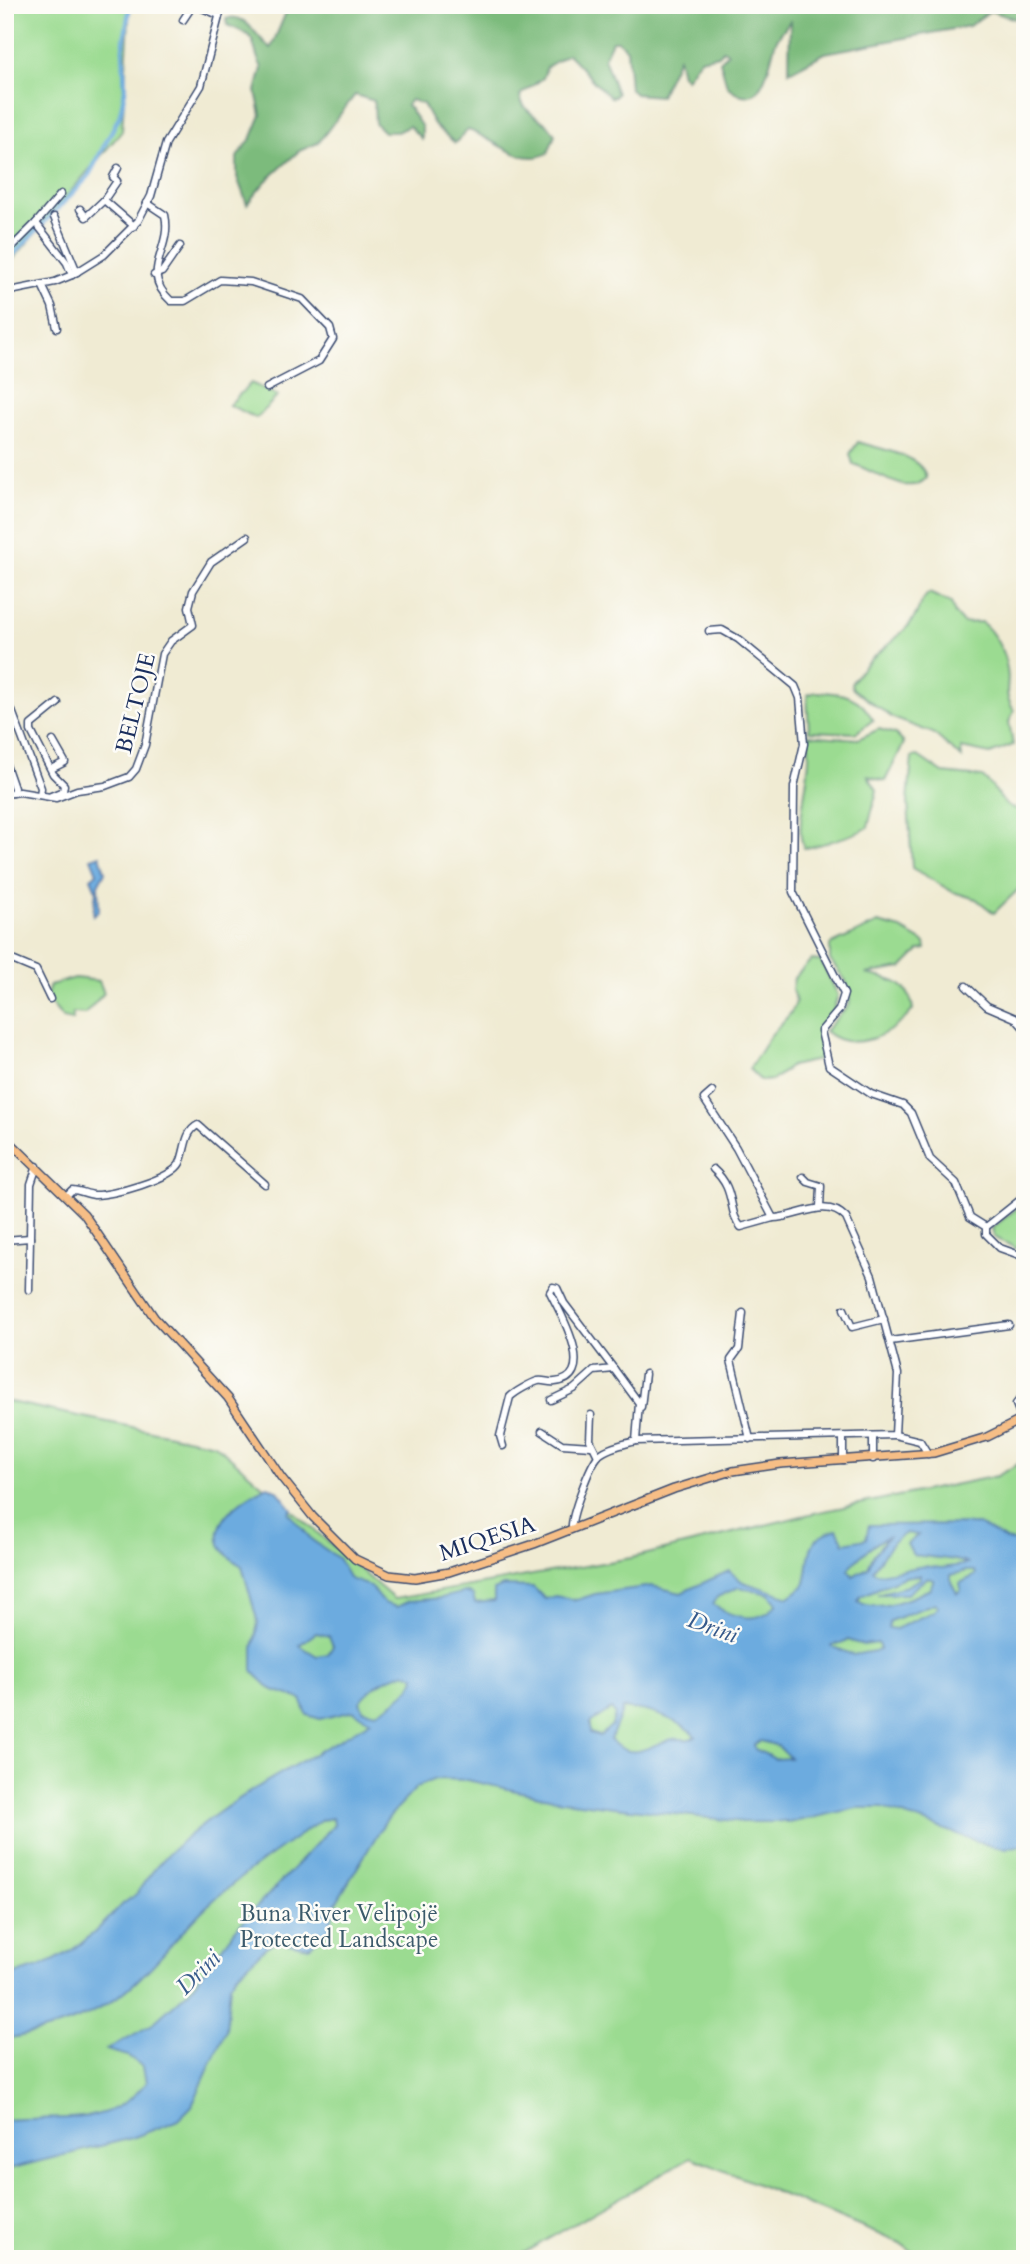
<svg xmlns="http://www.w3.org/2000/svg" width="1030" height="2264" font-family="Cardo,serif">
<rect width="100%" height="100%" fill="#fdfcf7"/>
<filter id="ink" filterUnits="userSpaceOnUse"><feTurbulence type="fractalNoise" baseFrequency=".0143" numOctaves="2"/><feDisplacementMap in="SourceGraphic" scale="14" xChannelSelector="R" yChannelSelector="G"/><feConvolveMatrix kernelMatrix="1 2 1 2 8 2 1 2 1" color-interpolation-filters="sRGB"/></filter>
<filter id="wash" filterUnits="userSpaceOnUse"><feTurbulence type="fractalNoise" baseFrequency=".00686" numOctaves="4" result="noise"/><feDisplacementMap in="SourceGraphic" scale="28" xChannelSelector="R" yChannelSelector="G"/><feGaussianBlur stdDeviation="1.57" result="paint"/><feColorMatrix in="noise" values="0 0 0 0 0 0 0 0 0 0 0 0 0 0 0 0 0 1.4 0 .05"/><feComposite in="paint" operator="in"/></filter>
<g filter="url(#wash)">
<rect width="100%" height="100%" fill="#f0ebd3"/>
<g fill="#9bdb91" stroke="#5b8578" stroke-width="2">
<polygon points="5,5 130,5 122,131 5,269"/>
<polygon points="251,383 278,396 256,418 229,405"/>
<path d="M 858,442 C 876,448 923,455 926,478 C 909,499 872,469 853,464 L 850,454 Z"/>
<path d="M 929,593 L 951,603 L 955,614 L 963,623 L 981,622 C 994,631 1005,653 1007,669 C 1011,689 1001,688 1014,711 L 1009,722 L 1013,745 L 990,754 L 961,748 L 962,758 L 933,733 L 893,718 L 853,689 L 851,684 C 866,657 894,645 912,621 C 919,612 920,600 929,593 Z"/>
<path d="M 816,692 C 842,692 860,695 873,720 L 856,733 L 809,731 L 807,695 Z"/>
<path d="M 879,729 L 895,734 L 904,743 L 885,781 L 868,776 L 877,790 L 868,827 C 864,832 812,848 804,848 C 792,825 816,769 807,735 L 858,739 Z"/>
<path d="M 918,756 L 943,773 L 982,777 C 999,788 1001,813 1025,809 L 1025,883 L 994,913 L 976,899 L 953,892 L 912,868 L 908,801 L 912,757 Z"/>
<path d="M 878,923 L 901,929 L 925,943 L 926,949 L 920,950 L 902,968 L 866,974 C 890,979 910,981 913,1010 C 894,1034 853,1055 825,1031 L 849,1005 L 850,999 L 846,981 L 830,960 L 830,945 Z"/>
<polygon points="811,960 821,961 838,995 833,1012 818,1030 823,1059 791,1066 773,1080 761,1081 749,1069 770,1036 791,1013 796,1002 792,990 794,978"/>
<polygon points="75,978 99,981 104,993 85,1014 73,1013 72,1020 63,1018 46,998 50,985"/>
<polygon points="1025,1202 1025,1253 994,1237 992,1228"/>
<polygon points="5,1401 215,1444 394,1599 631,1558 814,1513 997,1476 1025,1460 1025,2259 922,2259 900,2243 691,2157 513,2259 5,2259"/>
</g>
<path fill="#7cbb7b" stroke="#4c756c" stroke-width="2" d="M 289,5 L 1025,5 L 1025,22 L 990,11 L 969,26 L 825,53 L 789,72 L 790,21 C 785,28 778,35 775,44 C 769,65 762,117 727,86 L 720,61 L 728,53 L 723,50 L 719,55 L 700,59 L 686,79 L 682,75 L 678,58 L 660,96 L 635,94 L 630,89 L 627,49 L 618,41 L 612,41 L 604,58 L 617,94 L 612,98 C 594,85 584,69 568,54 L 547,67 L 543,78 L 520,95 C 523,117 547,117 555,135 L 548,153 C 521,168 492,137 468,130 L 455,143 L 435,126 L 423,104 L 411,100 L 407,105 L 422,127 L 422,139 L 409,126 L 397,132 L 384,132 L 375,123 L 374,101 L 355,95 L 318,143 L 299,151 L 265,182 L 247,204 L 237,177 L 237,157 L 252,137 L 261,115 L 256,91 L 262,68 C 247,39 263,39 227,25 L 226,19 C 246,10 258,41 271,48 Z"/>
<g fill="#6cabdf" stroke="#446d9e" stroke-width="2" fill-rule="evenodd">
<polygon points="100,855 105,872 98,885 99,911 93,915 96,890 91,878 97,873 91,858"/>
<path d="M 268,1486 L 277,1490 L 292,1509 L 289,1513 L 312,1540 L 338,1558 L 350,1579 L 370,1586 L 384,1603 L 397,1607 L 409,1601 L 441,1598 L 465,1592 L 473,1595 L 475,1603 L 494,1601 L 494,1590 L 503,1586 L 533,1587 L 545,1599 L 555,1596 L 577,1600 L 595,1594 L 652,1586 L 681,1593 L 729,1571 L 743,1582 L 789,1597 L 804,1586 C 813,1561 800,1539 837,1529 L 844,1543 L 866,1539 L 869,1525 L 978,1524 L 1006,1540 L 1025,1544 L 1025,1845 L 1006,1848 L 991,1846 L 883,1808 L 857,1808 L 793,1822 L 743,1822 L 562,1801 L 467,1780 L 435,1779 L 417,1787 L 386,1820 L 336,1903 L 329,1930 L 309,1947 L 276,1941 L 266,1947 L 236,1976 L 230,1985 L 226,2030 L 192,2106 L 177,2121 L 132,2138 L 5,2170 L 5,2120 C 57,2114 110,2131 146,2082 L 143,2067 L 128,2056 L 106,2050 L 151,2025 L 189,1991 L 236,1929 L 334,1825 L 333,1818 L 322,1820 C 282,1847 242,1874 206,1907 C 183,1929 164,1956 140,1978 C 103,2015 56,2030 5,2039 L 5,1976 C 56,1967 87,1944 120,1906 C 125,1900 133,1898 137,1893 C 149,1874 164,1857 182,1841 C 239,1792 307,1760 371,1721 L 353,1711 L 320,1719 L 307,1715 L 301,1699 L 271,1689 L 253,1672 L 253,1648 L 258,1623 L 242,1566 C 192,1538 232,1502 268,1486 ZM 906,1533 L 918,1535 L 907,1544 L 913,1555 C 923,1556 965,1560 968,1564 L 942,1568 L 924,1566 L 879,1574 L 874,1572 L 873,1569 L 893,1542 ZM 888,1537 L 874,1554 L 868,1568 L 853,1576 L 849,1570 C 852,1562 879,1539 888,1537 ZM 967,1571 L 975,1571 L 976,1575 L 960,1583 L 961,1590 L 957,1593 L 951,1582 L 951,1575 ZM 920,1575 L 920,1579 L 907,1586 L 877,1594 L 907,1594 L 927,1578 L 934,1580 L 930,1589 C 912,1598 875,1614 858,1601 L 861,1596 L 904,1577 ZM 739,1587 L 769,1594 L 777,1603 C 761,1626 732,1618 713,1604 L 717,1597 ZM 935,1603 L 938,1606 L 934,1611 L 896,1629 L 888,1628 L 890,1621 ZM 316,1633 L 329,1636 L 333,1646 L 328,1654 L 317,1656 L 299,1645 ZM 848,1640 L 863,1645 L 878,1643 L 880,1650 L 853,1655 L 832,1646 ZM 406,1673 L 415,1676 C 414,1691 389,1706 377,1713 L 363,1710 L 360,1702 C 372,1685 387,1677 406,1673 ZM 611,1709 L 615,1714 L 612,1725 L 600,1736 L 590,1733 L 590,1723 ZM 623,1709 C 642,1707 684,1721 695,1736 C 688,1742 681,1738 673,1739 C 650,1743 635,1764 610,1740 ZM 761,1741 L 778,1746 L 790,1758 L 775,1759 L 755,1749 L 754,1744 Z"/>
</g>
<g fill="none" stroke-linecap="round" stroke-linejoin="round">
<polyline stroke="#6cabdf" stroke-width="4.5" points="5,263 88,177 120,115 125,90 123,48 130,5"/>
</g>
</g>
<g filter="url(#ink)">
<g fill="none" stroke-linecap="round" stroke-linejoin="round">
<defs>
<g id="minor">
<polyline points="195,5 219,15"/>
<polyline points="183,20 193,5"/>
<polyline points="61,194 36,223 67,263 72,275"/>
<polyline points="104,200 134,226"/>
<path d="M 147,203 L 165,215 C 173,250 138,271 171,301 L 185,301 L 220,280 L 251,282 L 302,299 L 330,328 L 333,339 L 319,361 L 267,388"/>
<polyline points="80,209 86,217 104,200 117,181 113,177 118,168"/>
<polyline points="54,217 77,272"/>
<polyline points="5,236 14,245 36,223"/>
<polyline points="154,275 162,272 180,246"/>
<polyline points="42,285 52,306 57,328"/>
<polyline points="5,292 55,282 72,275 104,255 138,221 151,196 166,143 201,86 222,5"/>
<polyline points="709,631 722,630 738,639 795,686 800,698 804,744 794,787 793,892 844,994 839,1010 821,1031 829,1066 871,1094 903,1105 911,1113 930,1159 956,1183 970,1217 986,1227"/>
<polyline points="12,711 41,788 40,795"/>
<polyline points="5,762 14,788 13,793"/>
<polyline points="51,769 65,762 53,741"/>
<polyline points="5,794 20,792 56,798 77,790 105,786 129,777 136,769 145,745 162,654 171,641 193,625 189,607 193,591 211,562 247,537"/>
<polyline points="51,796 63,791 64,785 53,774 31,731 31,725 58,703"/>
<polyline points="5,957 36,970 50,999"/>
<polyline points="966,986 987,1006 1015,1018 1025,1029"/>
<path d="M 713,1169 C 737,1190 727,1211 741,1227 L 773,1218"/>
<polyline points="803,1177 808,1182 821,1186 820,1207"/>
<path d="M 67,1195 L 72,1190 C 79,1190 86,1194 94,1195 C 111,1196 172,1179 180,1163 C 186,1150 184,1132 198,1125 L 265,1184"/>
<polyline points="1025,1196 986,1227 986,1234 1000,1248 1025,1257"/>
<polyline points="5,1240 30,1238"/>
<polyline points="29,1290 31,1184 37,1166"/>
<polyline points="844,1309 852,1327 884,1319"/>
<polyline points="743,1313 739,1349 731,1360 750,1439"/>
<polyline points="890,1341 1009,1325"/>
<polyline points="551,1400 574,1389 594,1371 614,1369 639,1403 636,1441"/>
<polyline points="641,1407 645,1374"/>
<polyline points="591,1415 590,1440 598,1456"/>
<polyline points="1022,1419 1016,1404 1025,1393"/>
<polyline points="542,1431 562,1444 591,1446"/>
<polyline points="895,1435 920,1441 928,1454"/>
<polyline points="873,1436 873,1459"/>
<polyline points="843,1437 843,1460"/>
<path d="M 503,1446 L 500,1436 L 510,1397 C 515,1392 531,1383 538,1381 C 544,1380 549,1383 555,1382 C 600,1378 558,1309 550,1292 L 553,1287 L 557,1288 L 564,1303 L 614,1369"/>
<path d="M 572,1529 C 570,1518 590,1464 599,1455 C 608,1447 625,1444 636,1441 L 895,1435 L 898,1374 L 872,1276 L 846,1218 C 826,1196 797,1218 773,1218 L 736,1148 L 704,1099 L 712,1092"/>
</g>
<polyline id="major" points="5,1137 84,1214 154,1317 228,1398 281,1477 313,1517 355,1559 389,1575 415,1578 449,1572 534,1544 674,1489 733,1471 780,1464 934,1453 987,1437 1025,1418"/>
</defs>
<use href="#minor" stroke="#3b4b70" stroke-width="9"/>
<use href="#major" stroke="#3b4b70" stroke-width="10"/>
<use href="#minor" stroke="#fff" stroke-width="6"/>
<use href="#major" stroke="#f6be86" stroke-width="7"/>
</g>
</g>
<g text-anchor="middle" stroke-width="5" stroke-linejoin="round" paint-order="stroke">
<g font-size="23" fill="#1b2f5e" stroke="#fdfcf7">
<text transform="translate(135 703) rotate(-76)" y="8">BELTOJE</text>
<text transform="translate(487 1538) rotate(-18)" y="8">MIQESIA</text>
</g>
<g font-size="23" fill="#3b5a6b" stroke="#fdfcf7">
<text x="339" y="1921">Buna River Velipojë<tspan x="339" dy="26">Protected Landscape</tspan></text>
</g>
<g font-size="24" font-style="italic" fill="#375a8b" stroke="#fdfcf7">
<text transform="translate(713 1627) rotate(20)" y="8">Drini</text>
<text transform="translate(198 1972) rotate(-45)" y="8">Drini</text>
</g>
</g>
<rect width="1030" height="2264" fill="none" stroke="#fdfcf7" stroke-width="28"/>
</svg>
